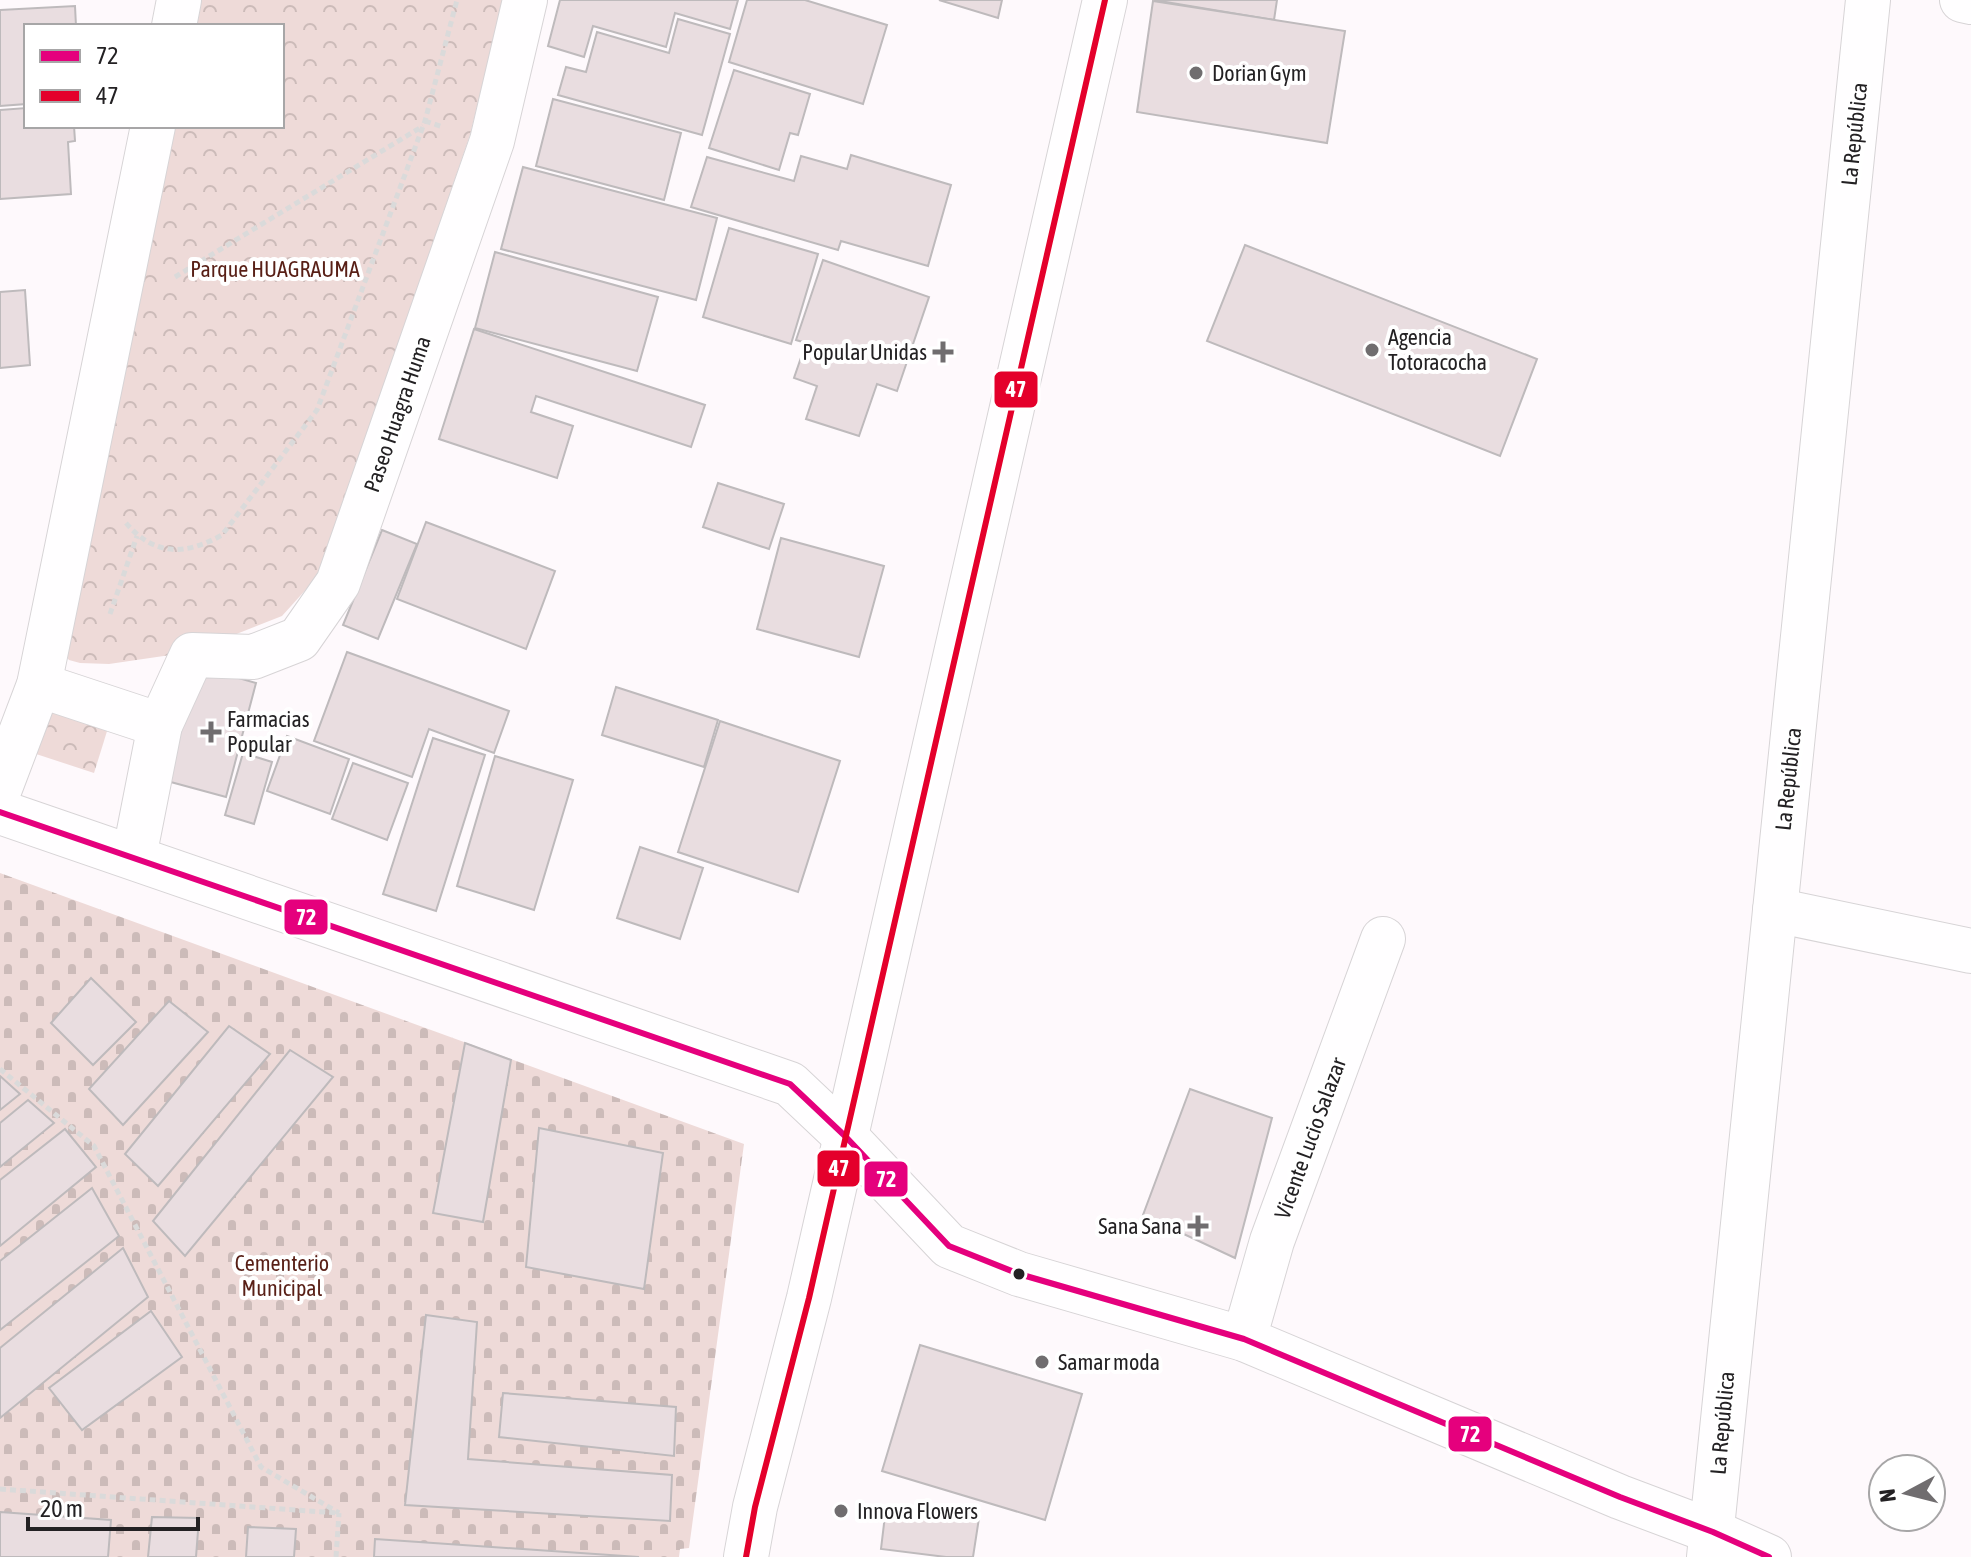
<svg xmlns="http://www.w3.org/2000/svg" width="1971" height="1557" font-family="'Asap Condensed',sans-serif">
<defs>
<pattern id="cemetery-stones" width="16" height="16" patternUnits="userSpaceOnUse" patternTransform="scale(2)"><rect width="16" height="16" fill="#eedad8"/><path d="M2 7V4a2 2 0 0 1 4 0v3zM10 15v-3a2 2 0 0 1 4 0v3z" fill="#ccbbb9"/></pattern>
<pattern id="park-crowns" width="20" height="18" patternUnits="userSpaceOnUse" patternTransform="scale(2)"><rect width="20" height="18" fill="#eedad8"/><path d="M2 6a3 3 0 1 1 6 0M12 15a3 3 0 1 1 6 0" fill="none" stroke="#ccbbb9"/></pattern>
</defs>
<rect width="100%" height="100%" fill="#fef9fc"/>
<polygon fill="url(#cemetery-stones)" points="0,873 744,1144 689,1548 680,1549 679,1557 0,1557"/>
<g fill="url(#park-crowns)">
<polygon points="188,0 503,0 470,135 319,575 282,616 191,652 109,664 80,663 69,660 64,654 161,126 282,126 282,26 182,26"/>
<polygon points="56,675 118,696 94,773 30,752"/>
</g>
<g fill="#e9dde0" stroke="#bebabc" stroke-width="2">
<polygon points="560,0 738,0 730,29 675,13 666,47 593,26 584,57 548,46"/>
<polygon points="747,0 805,0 887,25 863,104 729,62"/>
<polygon points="939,0 1002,0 998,18"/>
<polygon points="1154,0 1277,0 1274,20"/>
<polygon points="1153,1 1345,31 1327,143 1137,112"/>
<polygon points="75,6 76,26 26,26 26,104 0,106 0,10"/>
<polygon points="678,19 730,34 702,135 558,95 566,67 586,72 597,32 669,53"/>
<polygon points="734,70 810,94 798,135 790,133 779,170 709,148"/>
<polygon points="553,99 681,133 664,200 536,166"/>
<polygon points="26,108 26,126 74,126 75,141 68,142 71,194 0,199 0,110"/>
<polygon points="851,155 951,185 928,266 841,241 838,250 691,207 707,157 794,181 801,156 847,169"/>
<polygon points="523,167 717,218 696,300 501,249"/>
<polygon points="729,228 818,254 791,344 703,317"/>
<polygon points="1245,245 1537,359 1500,456 1207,341"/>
<polygon points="495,252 658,297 637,371 475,328"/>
<polygon points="823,260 929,297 897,391 877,384 859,436 806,419 817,386 794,378 806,343 796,340"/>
<polygon points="25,290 30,365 0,368 0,292"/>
<polygon points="474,329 705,405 691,447 536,396 531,412 573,426 557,478 439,439"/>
<polygon points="718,483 784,504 769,549 703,527"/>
<polygon points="426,522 555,571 526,649 397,599"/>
<polygon points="382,530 417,544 378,639 343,625"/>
<polygon points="781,538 884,566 859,657 757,629"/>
<polygon points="347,652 509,711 494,753 429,729 412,777 314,741"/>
<polygon points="197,666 256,683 226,797 167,781"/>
<polygon points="616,687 718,720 704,767 602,735"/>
<polygon points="720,721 840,761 798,892 678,852"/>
<polygon points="287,736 349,759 330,814 267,791"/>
<polygon points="433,738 485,755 436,911 383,894"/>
<polygon points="243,753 272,762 254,824 225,815"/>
<polygon points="495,756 573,780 534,910 457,886"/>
<polygon points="353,763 408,783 387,840 332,819"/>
<polygon points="640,847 703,868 680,939 617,918"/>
<polygon points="91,978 136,1022 93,1065 51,1023"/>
<polygon points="169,1001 208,1032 123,1125 89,1089"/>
<polygon points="229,1026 270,1054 158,1186 125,1154"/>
<polygon points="465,1043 511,1060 483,1222 433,1213"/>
<polygon points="290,1050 333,1077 185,1256 153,1221"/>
<polygon points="0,1076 20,1094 0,1110"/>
<polygon points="1190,1089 1272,1118 1235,1258 1143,1215"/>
<polygon points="28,1100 54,1123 0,1167 0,1123"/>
<polygon points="539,1128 663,1153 644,1289 526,1267"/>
<polygon points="65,1129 96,1167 0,1246 0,1180"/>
<polygon points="92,1188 119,1236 0,1330 0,1261"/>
<polygon points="123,1248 148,1297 0,1418 0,1348"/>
<polygon points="151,1311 182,1357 82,1430 49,1388"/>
<polygon points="426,1315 477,1322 468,1459 672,1475 670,1521 405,1505"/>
<polygon points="920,1345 1082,1394 1045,1520 882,1471"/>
<polygon points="503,1393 676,1407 674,1456 499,1437"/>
<polygon points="886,1507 979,1518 973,1557 946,1557 881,1549"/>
<polygon points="0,1512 111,1520 108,1557 0,1557"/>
<polygon points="152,1517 199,1518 196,1557 148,1557"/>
<polygon points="248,1527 296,1529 294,1557 246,1557"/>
<polygon points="375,1539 639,1557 374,1557"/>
</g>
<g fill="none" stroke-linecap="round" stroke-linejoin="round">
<defs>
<g id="minor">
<polyline points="1962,0 1971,2"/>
<polyline points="174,26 179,0"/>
<polyline points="39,685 160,725"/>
<polyline points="0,788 39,685 153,126"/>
<polyline points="134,857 160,725 192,655 253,657 299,639 338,583 492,141 525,0"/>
<polyline points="1775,910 1971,951"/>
<polyline points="1244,1339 1272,1241 1383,939"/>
<polyline points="1709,1557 1868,0"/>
</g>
<polyline id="tertiary" points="0,812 790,1084 845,1136 949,1246 1019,1274 1244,1339 1620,1497 1713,1532 1769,1557"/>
<polyline id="secondary" points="746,1557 755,1507 809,1298 1105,0"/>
</defs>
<use href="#minor" stroke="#d7d4d6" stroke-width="46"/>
<use href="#tertiary" stroke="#d7d4d6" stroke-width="46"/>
<use href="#secondary" stroke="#d7d4d6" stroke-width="46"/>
<g stroke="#dadada" stroke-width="5" stroke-dasharray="6 4" stroke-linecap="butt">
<polyline points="425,121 443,127"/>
<polyline points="175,277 423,126"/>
<path d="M 126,523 C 155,557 186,555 222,535 L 317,410 L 425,121 L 457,0"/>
<polyline points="110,614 137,536"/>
<polyline points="0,1069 94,1146 261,1467 339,1513"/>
<polyline points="0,1489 338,1513"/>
<polyline points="336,1557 339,1513"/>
</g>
<use href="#minor" stroke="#fffeff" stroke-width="44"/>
<use href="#tertiary" stroke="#fffeff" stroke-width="44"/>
<use href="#secondary" stroke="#fffeff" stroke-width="44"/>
<defs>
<polyline id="bus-1" points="0,812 790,1084 845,1136 949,1246 1019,1274 1244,1339 1620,1497 1713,1532 1769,1557"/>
<polyline id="bus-2" points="746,1557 755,1507 809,1298 1105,0"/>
</defs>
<use href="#bus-1" stroke="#fff" stroke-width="12"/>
<use href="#bus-2" stroke="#fff" stroke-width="12"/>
<use href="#bus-1" stroke="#e5007d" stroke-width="6"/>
<use href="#bus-2" stroke="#e4002b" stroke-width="6"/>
</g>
<g fill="#706d6f" stroke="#fff" stroke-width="3">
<circle cx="1196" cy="73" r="8"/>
<circle cx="1372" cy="350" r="8"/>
<path d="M939 340h8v8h8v8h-8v8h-8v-8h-8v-8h8z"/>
<path d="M207 720h8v8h8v8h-8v8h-8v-8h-8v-8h8z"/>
<path d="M1194 1214h8v8h8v8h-8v8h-8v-8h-8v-8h8z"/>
<circle cx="1042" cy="1362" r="8"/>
<circle cx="841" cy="1511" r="8"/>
</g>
<circle fill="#232123" stroke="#fff" stroke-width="3" cx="1019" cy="1274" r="7"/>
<g text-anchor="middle" stroke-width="8" stroke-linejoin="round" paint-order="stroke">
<g font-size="22" fill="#232123" stroke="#fff" text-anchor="start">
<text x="1212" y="81">Dorian Gym</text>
<text x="1388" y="345">Agencia<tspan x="1388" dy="25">Totoracocha</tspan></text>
<text x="927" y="360" text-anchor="end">Popular Unidas</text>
<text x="227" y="727">Farmacias<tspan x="227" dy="25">Popular</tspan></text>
<text x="1182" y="1234" text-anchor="end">Sana Sana</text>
<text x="1058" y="1370">Samar moda</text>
<text x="857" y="1519">Innova Flowers</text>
</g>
<g font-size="22" fill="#232123" stroke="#fff">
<text transform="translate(1854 134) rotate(-84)" y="8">La República</text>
<text transform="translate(397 414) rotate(-71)" y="8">Paseo Huagra Huma</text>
<text transform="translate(1788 779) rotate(-84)" y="8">La República</text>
<text transform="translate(1310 1138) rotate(-70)" y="8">Vicente Lucio Salazar</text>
<text transform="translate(1722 1423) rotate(-85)" y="8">La República</text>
</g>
<g font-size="22" fill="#581f16" stroke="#fff">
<text x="275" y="277">Parque HUAGRAUMA</text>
<text x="282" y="1271">Cementerio<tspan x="282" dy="25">Municipal</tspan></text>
</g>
</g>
<g stroke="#fff" stroke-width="3">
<rect x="993" y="370" width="46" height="39" rx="8" fill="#e4002b"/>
<rect x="283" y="898" width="46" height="38" rx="8" fill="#e5007d"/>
<rect x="816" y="1149" width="45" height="39" rx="8" fill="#e4002b"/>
<rect x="863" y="1160" width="46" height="38" rx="8" fill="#e5007d"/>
<rect x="1447" y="1415" width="46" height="38" rx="8" fill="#e5007d"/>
</g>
<g font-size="22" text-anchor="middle" font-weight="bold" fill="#fff">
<text x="1016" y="397">47</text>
<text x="306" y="925">72</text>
<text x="839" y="1176">47</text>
<text x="886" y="1187">72</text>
<text x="1470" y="1442">72</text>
</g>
<rect x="24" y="24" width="260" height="104" fill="#ffffff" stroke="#a7a6a7" stroke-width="2"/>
<rect x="40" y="50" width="40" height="12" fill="#e5007d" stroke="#a7a6a7" stroke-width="2"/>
<text x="96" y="64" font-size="24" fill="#232123">72</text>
<rect x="40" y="90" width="40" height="12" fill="#e4002b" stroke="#a7a6a7" stroke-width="2"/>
<text x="96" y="104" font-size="24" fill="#232123">47</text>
<g transform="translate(1907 1493) rotate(263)"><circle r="38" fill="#ffffff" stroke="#a7a6a7" stroke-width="2"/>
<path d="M0-6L14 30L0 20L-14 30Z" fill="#706d6f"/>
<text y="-12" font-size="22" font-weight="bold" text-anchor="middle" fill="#232123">N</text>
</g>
<path d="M28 1517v12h170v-12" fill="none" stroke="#232123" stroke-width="4"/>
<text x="40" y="1517" font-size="24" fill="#232123" stroke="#ffffff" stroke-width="6" paint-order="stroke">20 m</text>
</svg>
